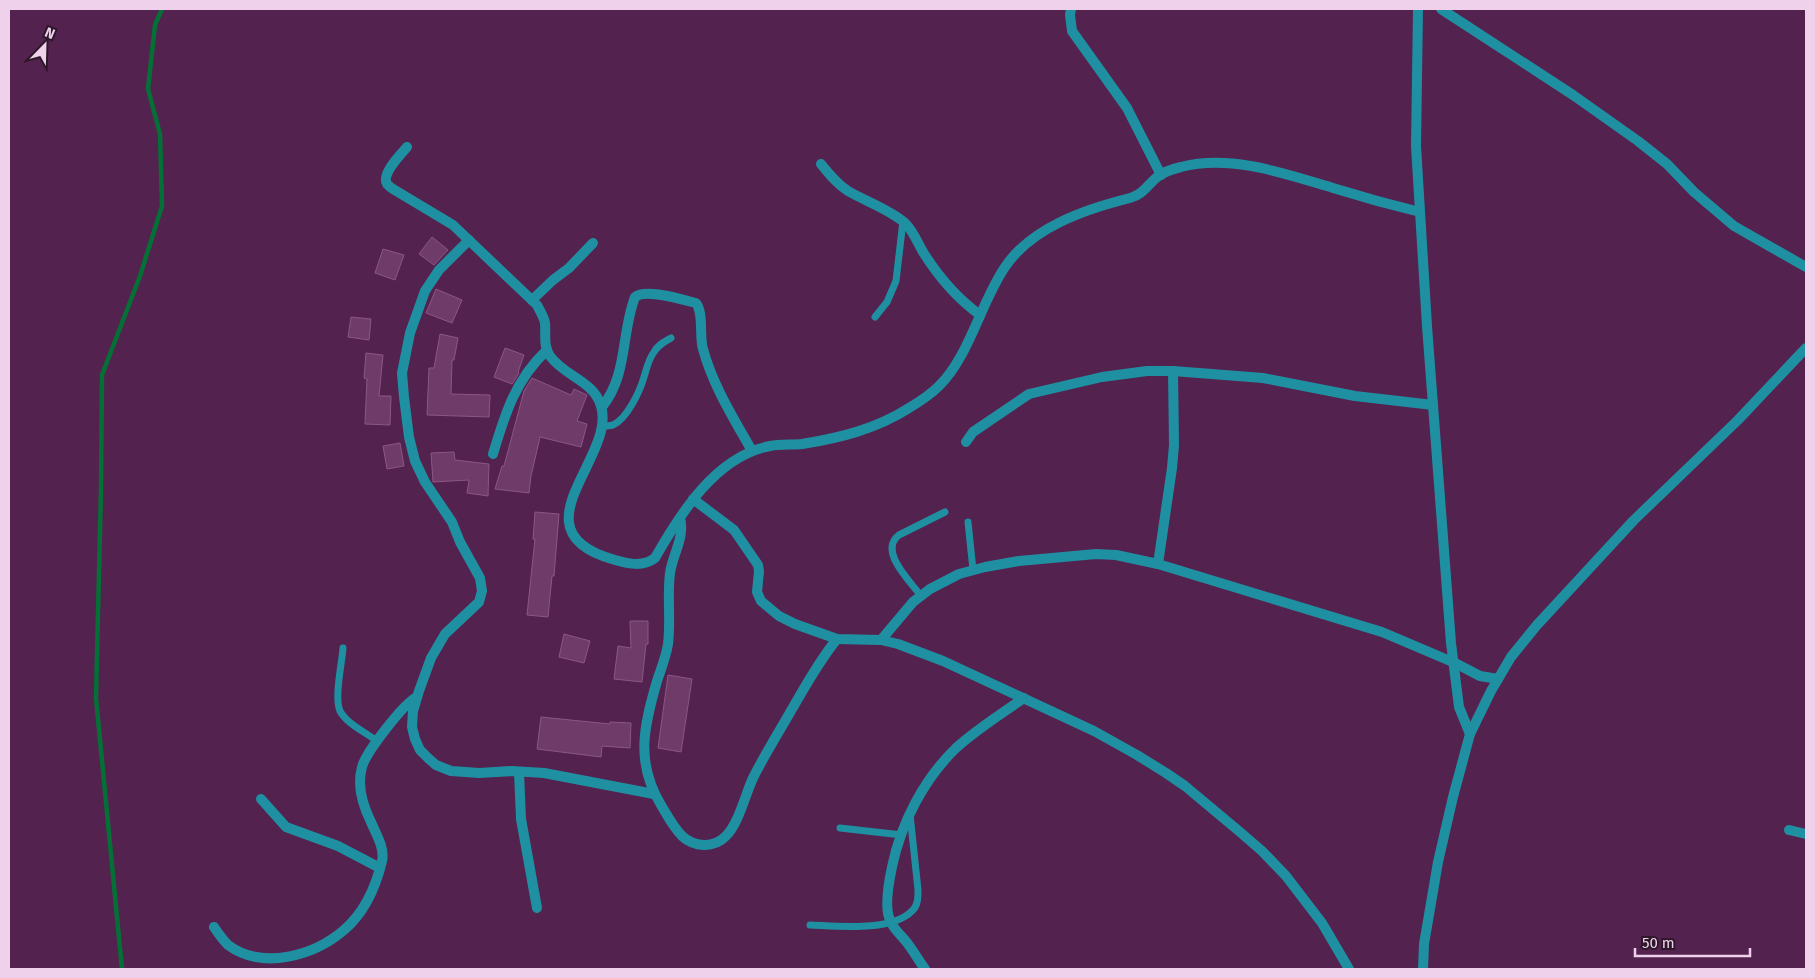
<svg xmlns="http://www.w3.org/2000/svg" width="1815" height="978" font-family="'Fira Sans',sans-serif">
<rect width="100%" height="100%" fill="#54224f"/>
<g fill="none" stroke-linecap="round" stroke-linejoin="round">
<polyline stroke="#047036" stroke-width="4.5" points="122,969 96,698 101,490 102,375 140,276 162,206 160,134 148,89 155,25 162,9"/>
</g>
<g fill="#6f3c69" stroke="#8c5686">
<polygon points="432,237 448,250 434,265 419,254"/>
<polygon points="383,249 404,255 395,280 375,273"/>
<polygon points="436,289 462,300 452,323 426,313"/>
<polygon points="351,317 371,319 369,340 348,337"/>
<polygon points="440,334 458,338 454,360 452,360 451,394 490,395 489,417 427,415 429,368 434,368"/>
<polygon points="505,348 524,355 518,372 519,373 512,384 494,377"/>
<polygon points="366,353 383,355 379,396 391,396 390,425 365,424 367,379 364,378"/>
<polygon points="532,378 571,395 574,389 587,395 577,421 587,424 581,447 540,437 531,476 529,493 495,489 502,466 504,466 524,391"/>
<polygon points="400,443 404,466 387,469 383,446"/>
<polygon points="454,452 455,460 489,464 488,496 467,493 469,480 433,482 431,453"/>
<polygon points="535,512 559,514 554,576 552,576 548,617 527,615 535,539 533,539"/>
<polygon points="630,621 648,621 648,644 646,644 642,682 614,679 618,646 631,648"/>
<polygon points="564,634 590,641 584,663 559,657"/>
<polygon points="668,675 692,679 681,752 658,748"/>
<polygon points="541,717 610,724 610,722 631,723 630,748 602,746 601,757 537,749"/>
</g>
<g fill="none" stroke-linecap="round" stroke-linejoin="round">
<g stroke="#1f90a2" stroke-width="7">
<polyline points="875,317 887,302 896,281 903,221"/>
<path d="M 601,427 C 605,426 609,426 613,425 C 627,419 640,391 644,377 C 647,368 648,360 654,352 C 658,345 664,342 671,338"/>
<polyline points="968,522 973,570"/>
<path d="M 921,596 C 910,581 878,551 899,535 L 945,512"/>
<path d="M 343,648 C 342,663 334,698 340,711 C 347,724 365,732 377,741"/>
<polyline points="840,828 902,835"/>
<path d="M 810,925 C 838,926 891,932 912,911 C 918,906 918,897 918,890 L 910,814"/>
</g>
<g stroke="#1f90a2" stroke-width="10">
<polyline points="1071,9 1070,15 1072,31 1127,108 1161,175"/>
<polyline points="1418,9 1416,146 1427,326 1451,643 1459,707 1470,734"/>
<polyline points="1441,9 1573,95 1638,141 1667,164 1694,192 1734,226 1806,267"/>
<path d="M 407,147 C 401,154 381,174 387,184 C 389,186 391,188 393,189 L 453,225 L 537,305 C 540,311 544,317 545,323 C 546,334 543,346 550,356 C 564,376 594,381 601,406 C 617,458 511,531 615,560 C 629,564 643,567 655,558 C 680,514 716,456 770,446 C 780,444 791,445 802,444 C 840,438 876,429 909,408 C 919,402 930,395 939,386 C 969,357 981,302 1005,267 C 1032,227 1086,209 1130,198 C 1142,195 1147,186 1156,178 C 1163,172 1172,169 1181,167 C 1231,154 1286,174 1333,188 C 1362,197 1391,205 1420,212"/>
<path d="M 821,164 C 829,174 837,184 848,191 C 867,202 889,209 905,223 C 914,232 917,242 923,252 C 938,276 958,299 980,315"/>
<polyline points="469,240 439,270 425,291 410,333 402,373 404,397 409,437 415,461 425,482 452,522 460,542 480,578 482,591 479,602 445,634 431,658 419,691 413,711 412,727 415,739 420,750 428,758 436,765 451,771 479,773 512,771 544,773 654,794"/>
<polyline points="532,300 553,280 569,268 593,243"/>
<path d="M 602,407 C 628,375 621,333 635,297 C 646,288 683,300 696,303 C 704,313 699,336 703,349 C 713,386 734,419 752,451"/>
<polyline points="966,442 973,432 1029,394 1102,377 1147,371 1173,371 1263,378 1355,396 1433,405"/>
<path d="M 493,454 C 505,414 515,380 547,350"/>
<polyline points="693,499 734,530 758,565 759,571 757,592 761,601 779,616 795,624 837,639 881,640 898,644 943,661 1094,731 1137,755 1166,773 1185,786 1240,832 1262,851 1286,876 1322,923 1349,969"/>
<path d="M 680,518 C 685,538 673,553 670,573 C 667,596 671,621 668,644 C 666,657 661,669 657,681 C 644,726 635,762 661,805 C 667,815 673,827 682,836 C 694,847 713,849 726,836 C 739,823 745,795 753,778 C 765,754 779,732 792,709 C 806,685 819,661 837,639"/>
<polyline points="1158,564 1172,468 1174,445 1173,371"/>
<polyline points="881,640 913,602 930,589 959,574 985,567 1019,561 1096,554 1116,555 1158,564 1382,632 1455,663 1480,676 1498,679"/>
<polyline points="519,772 521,819 537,908"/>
<polyline points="261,799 286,827 338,846 380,868"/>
<polyline points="1789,830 1806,834"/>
<path d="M 214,927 C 218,933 223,940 228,945 C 263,971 315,955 344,930 C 364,913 376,886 382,861 C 385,848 376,834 371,822 C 363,806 357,785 362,767 C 366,752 404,703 417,697"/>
<path d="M 925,969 C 919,961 914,952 908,944 C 902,936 893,929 890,920 C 884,907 889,881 892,867 C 901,823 924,779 956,748 C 977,729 1001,714 1024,698"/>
</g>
<polyline stroke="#1f90a2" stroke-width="10" points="1423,969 1424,944 1438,862 1453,797 1470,734 1491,691 1511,657 1537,625 1634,520 1738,420 1806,348"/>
</g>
<rect width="1815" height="978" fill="none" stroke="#f0d1eb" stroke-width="20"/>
<g transform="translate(45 45) rotate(23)" stroke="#2d172a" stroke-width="4" paint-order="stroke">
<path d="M0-4L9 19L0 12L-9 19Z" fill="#f0d1eb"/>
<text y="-8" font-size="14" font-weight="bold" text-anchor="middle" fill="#f0d1eb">N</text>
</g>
<path d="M1635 948v8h115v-8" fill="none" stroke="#f0d1eb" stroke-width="2.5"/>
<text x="1642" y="948" font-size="15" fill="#f0d1eb" stroke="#2d172a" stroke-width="4" paint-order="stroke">50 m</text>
</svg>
